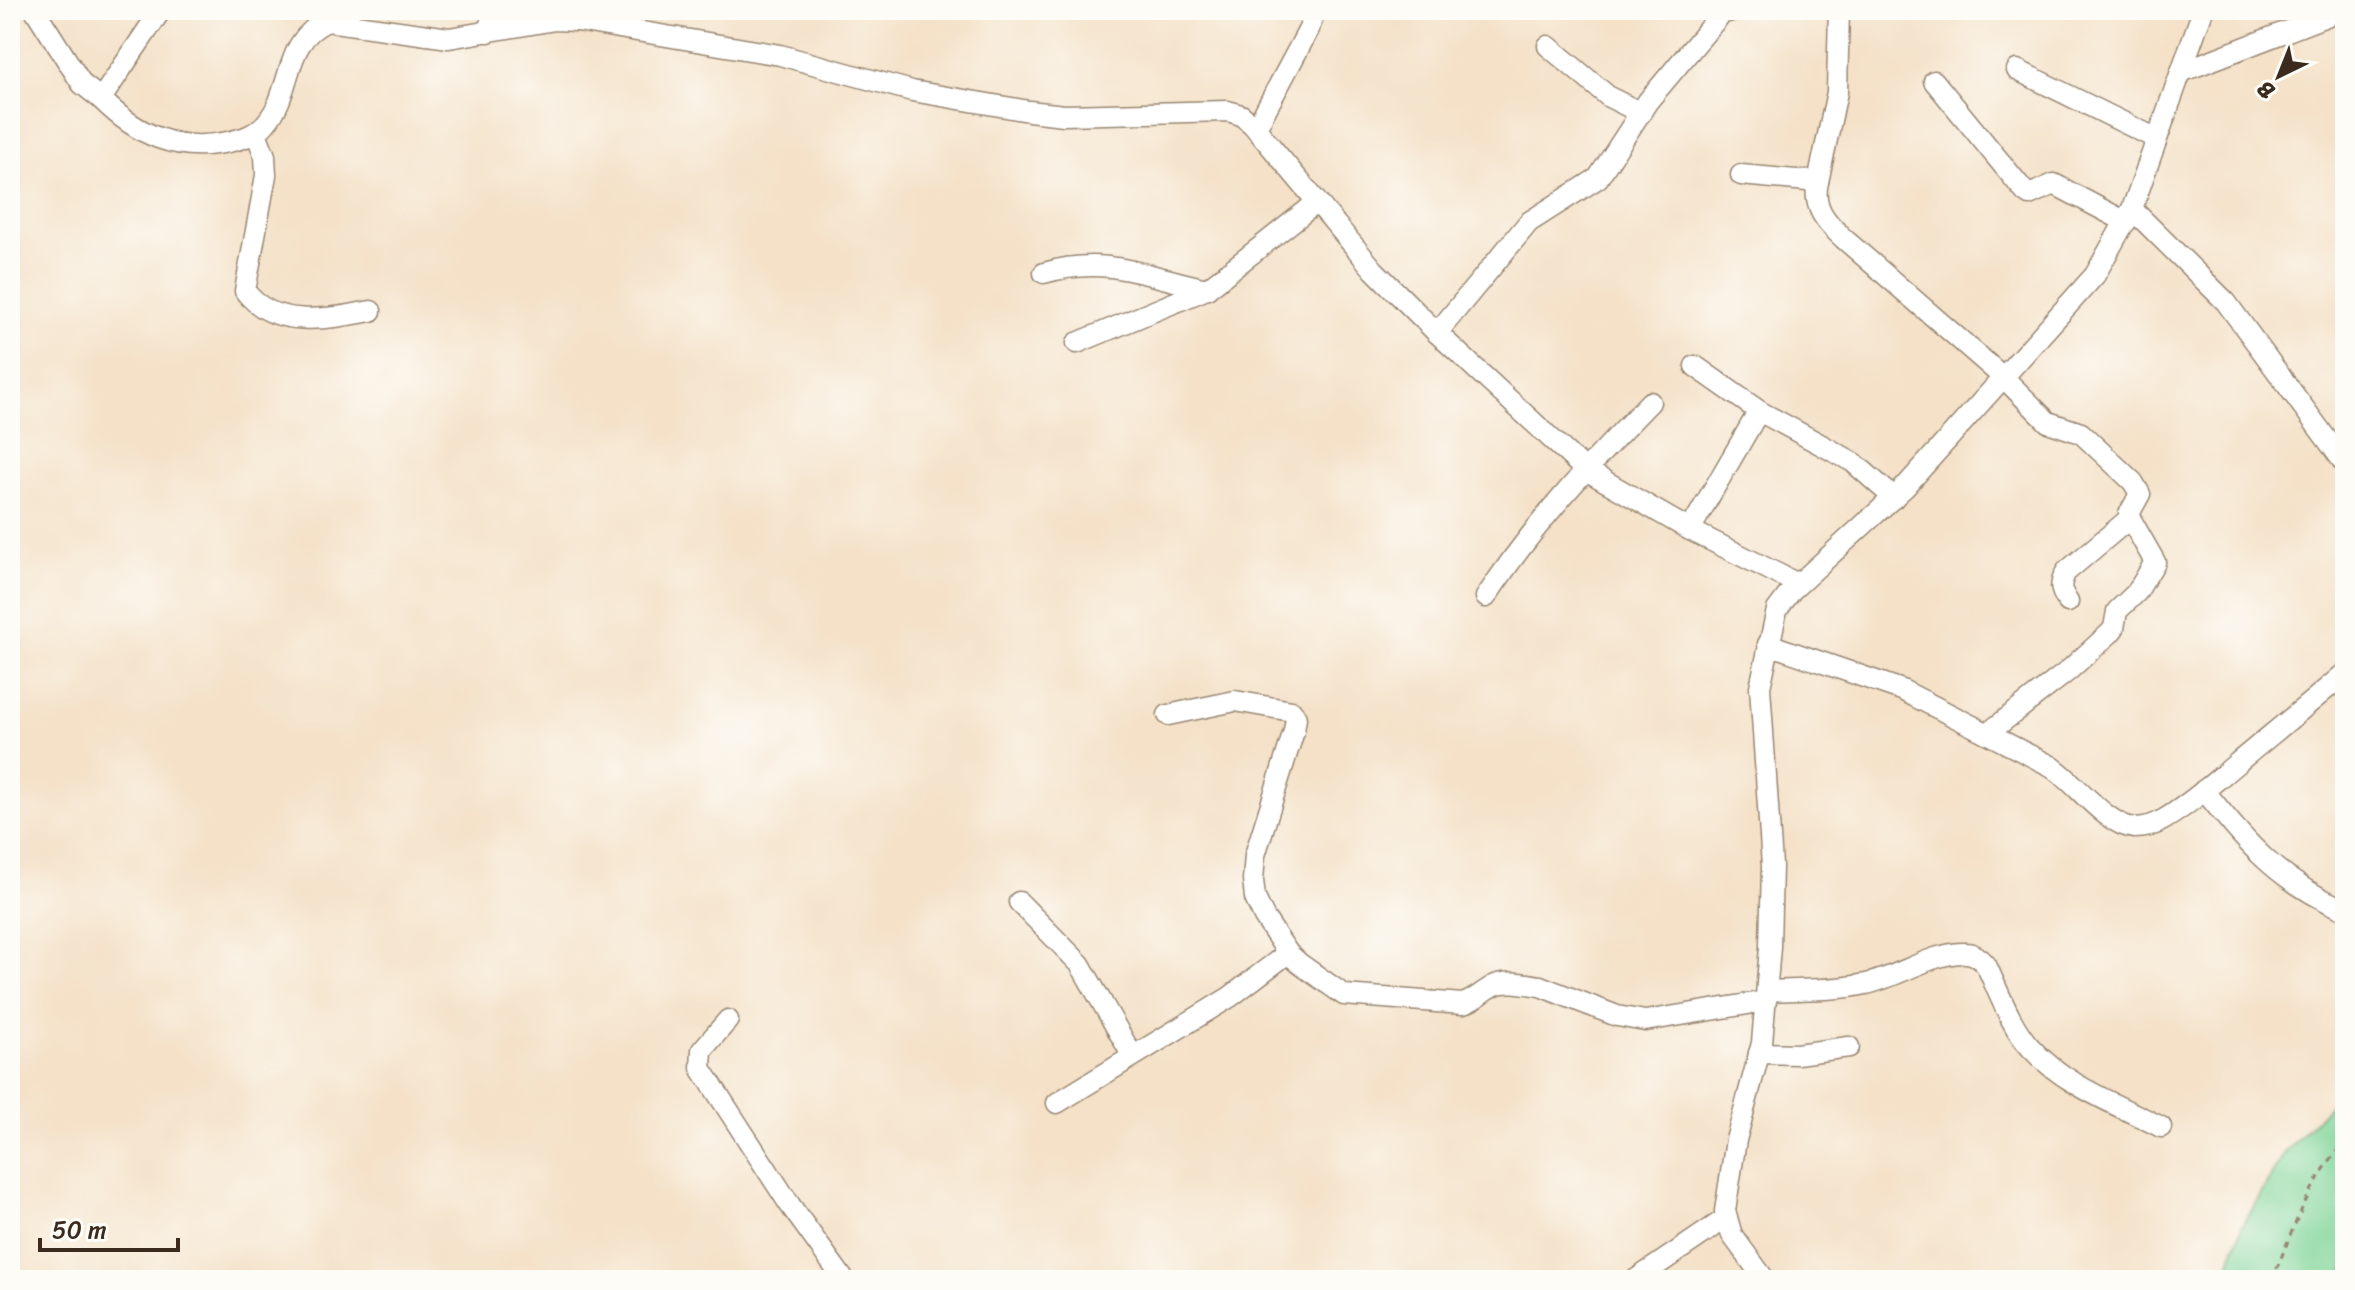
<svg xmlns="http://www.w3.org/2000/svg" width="2355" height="1290" font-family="Sriracha,sans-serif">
<rect width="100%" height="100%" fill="#fdfcf7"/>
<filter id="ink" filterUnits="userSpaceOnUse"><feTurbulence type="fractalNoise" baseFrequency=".0125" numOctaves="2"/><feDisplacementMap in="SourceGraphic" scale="16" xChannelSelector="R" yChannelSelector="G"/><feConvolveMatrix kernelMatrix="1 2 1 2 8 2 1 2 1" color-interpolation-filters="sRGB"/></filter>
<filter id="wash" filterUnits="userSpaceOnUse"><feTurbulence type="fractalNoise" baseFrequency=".006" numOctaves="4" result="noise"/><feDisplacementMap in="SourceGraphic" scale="32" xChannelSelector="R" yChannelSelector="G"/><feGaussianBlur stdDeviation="1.8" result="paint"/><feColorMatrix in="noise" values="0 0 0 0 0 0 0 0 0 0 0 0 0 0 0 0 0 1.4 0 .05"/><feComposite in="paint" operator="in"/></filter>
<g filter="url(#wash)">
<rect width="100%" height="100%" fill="#f4e1c7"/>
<polygon fill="#7fd498" stroke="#5d7f5b" stroke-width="2" points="2345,1088 2345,1280 2224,1280 2242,1227 2284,1154"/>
</g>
<g filter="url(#ink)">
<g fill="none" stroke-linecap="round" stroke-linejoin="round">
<defs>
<g id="minor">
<polyline points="35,10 82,84 101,99 161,10"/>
<polyline points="488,32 494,10"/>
<polyline points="1548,46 1609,97 1641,113"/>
<polyline points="2017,70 2157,139"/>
<polyline points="2181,72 2342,10"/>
<polyline points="1934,81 2025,192 2029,195 2054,184 2126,222"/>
<path d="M 101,99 C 137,135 177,153 228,142 C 242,139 256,135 266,123 C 294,91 282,41 327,21 L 449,38 L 555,20 L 577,21 L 780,55 L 912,91 L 1029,111 L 1064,115 L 1228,111 L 1241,115 L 1252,124 L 1374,270 L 1437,333 L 1584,469 L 1690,530 L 1798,584"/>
<polyline points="1256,128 1309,29 1315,10"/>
<path d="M 256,133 L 265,156 L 266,175 L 245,291 C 274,330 329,319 371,311"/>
<polyline points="1741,175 1818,182 1837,92 1839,10"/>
<path d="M 1818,182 C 1812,207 1826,222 1843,238 L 2004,378 L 2048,422 L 2081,433 L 2133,482 L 2140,494 L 2129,514 L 2130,518"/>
<polyline points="2132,209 2226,302 2345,464"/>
<path d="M 1044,273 C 1107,255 1146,276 1207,289"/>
<polyline points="1437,333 1529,222 1598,178 1648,101 1721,14 1734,10"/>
<polyline points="1077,343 1207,289 1316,203"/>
<polyline points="1695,366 1759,411 1853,462 1894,498"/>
<polyline points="1690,530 1759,411"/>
<path d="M 1486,597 C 1533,525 1590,464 1650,402"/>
<path d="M 1768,644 L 1902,690 L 2051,766 C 2075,781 2105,825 2134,828 C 2144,828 2155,825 2163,820 C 2189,805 2213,783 2236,764 C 2272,734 2309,704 2345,673"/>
<path d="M 1168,715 L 1235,701 L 1292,711 L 1296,718 L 1294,731 L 1255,855 L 1253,880 L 1255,898 L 1264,917 L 1288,953 L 1300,964 L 1344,995 L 1463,1004 C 1475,1000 1482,992 1493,986 C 1506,979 1526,984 1540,986 L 1617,1016 L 1645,1021 L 1766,1001"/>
<path d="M 1988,733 L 2068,671 L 2110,633 L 2114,628 L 2117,611 L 2137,592 L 2155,562 L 2130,518 L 2066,572 C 2059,585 2060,590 2068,602"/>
<path d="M 2204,790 C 2248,845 2278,881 2345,910"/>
<polyline points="1019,902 1080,964 1132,1055"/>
<path d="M 1767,991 C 1799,989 1834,991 1866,984 C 1899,977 1932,952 1966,953 C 1975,953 1981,959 1986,965 C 1999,992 2010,1025 2030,1047 C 2064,1085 2116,1104 2161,1127"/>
<polyline points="728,1020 702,1050 701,1068 790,1205 844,1280"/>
<polyline points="1759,1053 1797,1054 1849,1047"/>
<polyline points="1057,1103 1230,997 1288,953"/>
<polyline points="1635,1280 1725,1219"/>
<polyline points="1765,1280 1732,1235 1725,1211 1736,1140 1762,1043 1770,947 1772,866 1760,687 1777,610 1792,590 1905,487 2095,275 2132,209 2203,10"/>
</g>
</defs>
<use href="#minor" stroke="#988672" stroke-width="23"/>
<path stroke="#988672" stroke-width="3" stroke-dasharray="6 6" stroke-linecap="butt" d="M 2272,1280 C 2293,1230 2308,1183 2345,1142"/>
<use href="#minor" stroke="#fff" stroke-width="20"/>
</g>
</g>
<rect width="2355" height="1290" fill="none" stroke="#fdfcf7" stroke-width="40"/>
<g transform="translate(2279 76) rotate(223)" stroke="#fdfcf7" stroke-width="6" paint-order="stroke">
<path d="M0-6L14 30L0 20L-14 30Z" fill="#3b2a1e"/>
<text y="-12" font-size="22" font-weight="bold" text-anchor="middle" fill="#3b2a1e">B</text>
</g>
<path d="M40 1238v12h138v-12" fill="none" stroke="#3b2a1e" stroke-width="4"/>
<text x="52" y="1238" font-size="24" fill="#3b2a1e" stroke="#fdfcf7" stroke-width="6" paint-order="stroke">50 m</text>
</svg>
